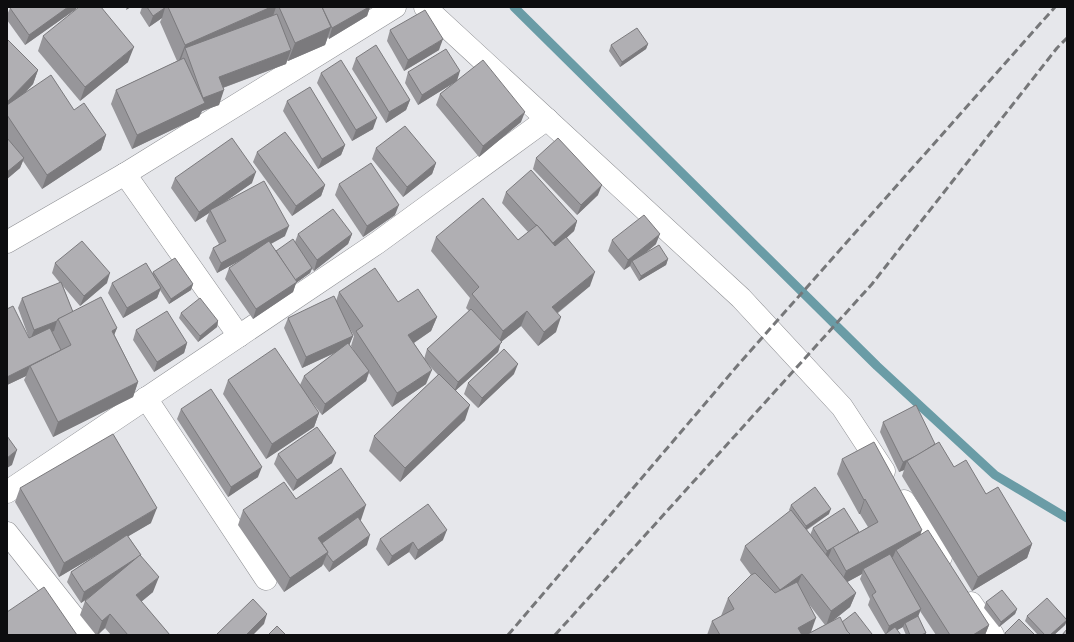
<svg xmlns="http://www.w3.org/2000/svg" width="1074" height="642" font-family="Rubik,sans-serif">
<rect width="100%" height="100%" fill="#e6e7eb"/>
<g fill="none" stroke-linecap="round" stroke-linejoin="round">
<polyline stroke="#6a9ca6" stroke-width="9" points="514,7 877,366 995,475 1067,518"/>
<defs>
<g id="minor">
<polyline points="425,7 741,298 842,407 884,471"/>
<polyline points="125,174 239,336"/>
<polyline points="7,242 125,174 395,7"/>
<polyline points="146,398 266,579"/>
<polyline points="7,492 377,243 547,119"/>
<polyline points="904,501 941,557"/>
<polyline points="7,533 88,635"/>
<polyline points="971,603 993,635"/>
</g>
</defs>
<use href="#minor" stroke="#8d8e92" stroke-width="23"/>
<use href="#minor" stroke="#fff" stroke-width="22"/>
<g stroke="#767779" stroke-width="3" stroke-dasharray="8 4" stroke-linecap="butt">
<polyline points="508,635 738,365 1055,7"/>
<polyline points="555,635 872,284 1057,48 1067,38"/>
</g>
</g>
<g fill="#97969a" fill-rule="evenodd">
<polygon points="142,7 370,7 367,16 329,39 328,37 325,45 288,61 287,59 286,64 223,88 219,105 202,111 199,117 132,149 111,104 116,90 177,61 160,22 162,18 149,27 140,13"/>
<polygon points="10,8 76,9 25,45 7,20 7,15"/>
<polygon points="390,30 439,50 404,71 387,41"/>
<polygon points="43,36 128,62 80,101 38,51"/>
<polygon points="7,39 38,70 33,84 26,92 74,110 106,135 101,150 42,189 23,161 20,168 7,179"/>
<polygon points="648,44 646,49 620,67 609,51 611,45"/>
<polygon points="356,58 410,100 406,110 386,123 352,69"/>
<polygon points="408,72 457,81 521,122 479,157 436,105 440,94 455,82 418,105 405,83"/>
<polygon points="321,73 373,129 352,141 317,83"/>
<polygon points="287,101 345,145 341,155 318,169 283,111"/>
<polygon points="376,148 436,163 432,174 403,197 372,159"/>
<polygon points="257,152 325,185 321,196 292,216 253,162"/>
<polygon points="536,158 598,195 577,215 533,169"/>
<polygon points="175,178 252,183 222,204 285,236 271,244 276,251 295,242 298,234 352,234 348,244 314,271 312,269 310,273 296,283 293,292 253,319 225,279 229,268 244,258 217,273 209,258 213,248 219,244 206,221 209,213 195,222 171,188"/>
<polygon points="339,184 395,215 363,237 335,195"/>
<path d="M 506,192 L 577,221 L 574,231 L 566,238 L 590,286 L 558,313 L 556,332 L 538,346 L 521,326 L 501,342 L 498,352 L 456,390 L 465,420 L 400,482 L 369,451 L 374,436 L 438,375 L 427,363 L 426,384 L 392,407 L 369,373 L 366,381 L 322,415 L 308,397 L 319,413 L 314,427 L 266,459 L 223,394 L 228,380 L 300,385 L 304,376 L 335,353 L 302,368 L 284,328 L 288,318 L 336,301 L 339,292 L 398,302 L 437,317 L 431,331 L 414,343 L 424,359 L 427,349 L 469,311 L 466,308 L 470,298 L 431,251 L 436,237 L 518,240 L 528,232 L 502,203 ZM 349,327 L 354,336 L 351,346 L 356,354 L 349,345 L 353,336 Z"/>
<polygon points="612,240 656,244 647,252 668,259 666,265 639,281 630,266 624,270 608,251"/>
<polygon points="55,263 107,283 80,306 63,286 73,312 117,328 114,334 138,382 133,397 53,437 24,380 26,376 7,385 7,309 29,338 18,308 22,298 60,283 52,273"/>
<polygon points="153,272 193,284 191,290 169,304 160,290 157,298 123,318 108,293 112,283 152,274"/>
<polygon points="181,313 218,321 217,327 198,342 179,318"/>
<polygon points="136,330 187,343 184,353 154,372 133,340"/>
<polygon points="514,374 478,408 464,394 468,383"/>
<polygon points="181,409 258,477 228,497 177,419"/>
<polygon points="883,422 935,444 954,467 986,494 1032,544 1027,558 972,591 902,476 904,470 899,472 880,432"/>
<polygon points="278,454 332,463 293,491 274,464"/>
<path d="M 842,459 L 921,534 L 989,625 L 985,635 L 936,635 L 920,611 L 918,617 L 926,633 L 925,635 L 906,635 L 903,628 L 903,627 L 897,630 L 885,634 L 868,605 L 870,599 L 860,579 L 862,574 L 847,582 L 856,593 L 850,607 L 834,620 L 842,622 L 872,635 L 707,635 L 712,621 L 721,616 L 728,598 L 751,575 L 740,560 L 745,546 L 790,511 L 789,510 L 791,505 L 829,514 L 807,530 L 810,535 L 813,528 L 859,532 L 858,533 L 868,527 L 860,514 L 859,514 L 837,474 ZM 808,603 L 825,625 L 811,632 Z"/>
<polygon points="20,488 151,523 128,536 141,555 141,556 153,592 141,602 170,635 111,635 105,628 98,635 96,635 80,615 85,601 93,594 81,603 67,582 71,572 99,553 59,577 15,502"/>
<polygon points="296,499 361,520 360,520 367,545 329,572 323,564 322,566 284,592 238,525 243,510"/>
<polygon points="380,539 443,540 415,560 409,552 388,566 376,549"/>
<polygon points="986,602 1017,609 1015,614 999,627 984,608"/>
<polygon points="1027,616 1067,620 1065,625 1054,635 1038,635 1025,621"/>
</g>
<g fill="#7b7a7d">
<polygon points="68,7 76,7 76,9 25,45 29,35"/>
<polygon points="127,7 131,7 126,10"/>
<polygon points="271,7 276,7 271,22 185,48 180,62 178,63 185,45"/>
<polygon points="369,7 370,7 367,16 329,39 332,28"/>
<polygon points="165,8 162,18 149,27 153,16"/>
<polygon points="331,27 325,45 288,61 295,43"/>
<polygon points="443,39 439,50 404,71 408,60"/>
<polygon points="648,44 646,49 620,67 622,62"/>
<polygon points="134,47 128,62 80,101 85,87"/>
<polygon points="291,50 286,64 214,91 219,77"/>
<polygon points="38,70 33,84 7,111 7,102"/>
<polygon points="460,71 457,81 418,105 422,95"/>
<polygon points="224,90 219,105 202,111 199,117 132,149 137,135 201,104 203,98"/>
<polygon points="410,100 406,110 386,123 389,112"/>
<polygon points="525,112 521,122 479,157 483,146"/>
<polygon points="377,118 373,129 352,141 356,130"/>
<polygon points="106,135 101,150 42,189 47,175"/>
<polygon points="345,145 341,155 318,169 322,159"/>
<polygon points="24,158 20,168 7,179 7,172"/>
<polygon points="436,163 432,174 403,197 407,187"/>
<polygon points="256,172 252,183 210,212 210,210 209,213 195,222 199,212"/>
<polygon points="325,185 321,196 292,216 296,206"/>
<polygon points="602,185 598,195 577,215 581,205"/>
<polygon points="399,205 395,215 363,237 367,226"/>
<polygon points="577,221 574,231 549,254 552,243"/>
<polygon points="289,226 285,236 217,273 221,263"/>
<polygon points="352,234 348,244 314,271 317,260"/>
<polygon points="660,234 656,244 633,263 632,261 630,266 624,270 628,260"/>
<polygon points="668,259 666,265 639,281 641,276"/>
<polygon points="312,268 310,273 296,283 293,292 253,319 256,309"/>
<polygon points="595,272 590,286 547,321 552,307"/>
<polygon points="110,273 107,283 80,306 84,296"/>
<polygon points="193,284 191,290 169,304 171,299"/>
<polygon points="161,288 157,298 123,318 127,308"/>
<polygon points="527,311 521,326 501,342 498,352 454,392 458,382 498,345 503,331"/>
<polygon points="437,317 431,331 403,350 408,335"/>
<polygon points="561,317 556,332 538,346 544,332"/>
<polygon points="57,321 54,331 30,340 34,330"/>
<polygon points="218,321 217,327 198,342 200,336"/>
<polygon points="117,328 111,343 112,331"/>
<polygon points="353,336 349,346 302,368 306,357"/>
<polygon points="187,343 184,353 154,372 157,362"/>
<polygon points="61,350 30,366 26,376 7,385 7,377"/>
<polygon points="518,364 514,374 478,408 482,398"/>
<polygon points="432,370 426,384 392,407 397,393"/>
<polygon points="369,371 366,381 322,415 325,404"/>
<polygon points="138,382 133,397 53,437 58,422"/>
<polygon points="470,405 465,420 400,482 405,468"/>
<polygon points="319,413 314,427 266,459 272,444"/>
<polygon points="936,446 907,461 904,470 899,472 903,462"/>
<polygon points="17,450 12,465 7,468 7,458"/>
<polygon points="336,453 332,463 293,491 297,480"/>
<polygon points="262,467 258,477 228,497 231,487"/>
<polygon points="865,499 860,514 859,514 864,500"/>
<polygon points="366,505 361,520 322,546 318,538"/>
<polygon points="157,508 151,523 59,577 64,563"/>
<polygon points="831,509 829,514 804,531 806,526"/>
<polygon points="447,530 443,540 415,560 418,550"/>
<polygon points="922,530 917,544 896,550 893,557 865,572 863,569 862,574 840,586 846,571"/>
<polygon points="370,535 367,545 329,572 333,562"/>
<polygon points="413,542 409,552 388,566 392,556"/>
<polygon points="1032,544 1027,558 972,591 978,577"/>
<polygon points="832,548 828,558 823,562 827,551"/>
<polygon points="328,552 322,566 284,592 290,578"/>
<polygon points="141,555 137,565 81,603 84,592"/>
<polygon points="802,574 796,588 775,605 780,590"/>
<polygon points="159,577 153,592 131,610 136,595"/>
<polygon points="856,593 850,607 826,626 831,611"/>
<polygon points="921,609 917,619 905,623 903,627 888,635 886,635 889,626"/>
<polygon points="1017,609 1015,614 999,627 1001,622"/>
<polygon points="110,614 105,628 97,635 102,621"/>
<polygon points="267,614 264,624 253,635 246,635"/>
<polygon points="816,618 810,635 796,635 798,628"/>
<polygon points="1067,620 1065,625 1054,635 1050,635"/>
<polygon points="989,625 985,635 973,635"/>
</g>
<g fill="#b0afb3" stroke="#7b7a7d">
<polygon points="11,7 68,7 29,35 10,8"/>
<polygon points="79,7 101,7 134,47 85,87 43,36"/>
<polygon points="147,7 166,7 153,16"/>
<polygon points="168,7 271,7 185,45"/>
<polygon points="279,7 322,7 331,27 295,43"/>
<polygon points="322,7 369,7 332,28"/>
<polygon points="425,10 443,39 408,60 390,30"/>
<polygon points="277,14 291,50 219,77 224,90 203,98 185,48"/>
<polygon points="637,28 648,44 622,62 611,45"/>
<polygon points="7,39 38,70 7,102"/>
<polygon points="376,45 410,100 389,112 356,58"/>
<polygon points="446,49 460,71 422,95 408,72"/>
<polygon points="184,58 205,103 137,135 116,90"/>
<polygon points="341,60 377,118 356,130 321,73"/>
<polygon points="483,60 525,112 483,146 440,94"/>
<polygon points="51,75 74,110 84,103 106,135 47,175 7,115 7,105"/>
<polygon points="310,87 345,145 322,159 287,101"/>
<polygon points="405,126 436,163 407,187 376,148"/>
<polygon points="285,132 325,185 296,206 257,152"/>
<polygon points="7,138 24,158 7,172"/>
<polygon points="232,138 256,172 199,212 175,178"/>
<polygon points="558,138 602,185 581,205 536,158"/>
<polygon points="371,163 399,205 367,226 339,184"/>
<polygon points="531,170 577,221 553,243 537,225 536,225 506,192"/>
<polygon points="264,181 289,226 221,263 213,248 226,241 210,210"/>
<polygon points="483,198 518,240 537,225 555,246 566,237 595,272 552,307 561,317 544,332 527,311 503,331 472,294 479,287 436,237"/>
<polygon points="333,209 352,234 317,260 298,234"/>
<polygon points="644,215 660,234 628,260 612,240"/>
<polygon points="293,239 312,268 295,280 276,251"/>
<polygon points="82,241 110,273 84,296 55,263"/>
<polygon points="269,241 297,282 256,309 229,268"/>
<polygon points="659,245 668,259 641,276 632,261"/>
<polygon points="175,258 193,284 171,299 153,272"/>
<polygon points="146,263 161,288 127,308 112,283"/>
<polygon points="375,268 398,302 418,289 437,317 408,335 432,370 397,393 356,331 363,326 339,292"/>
<polygon points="61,282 73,312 58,319 57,321 34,330 22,298"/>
<polygon points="334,296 353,336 306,357 288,318"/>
<polygon points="101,297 117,328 112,331 138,382 58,422 30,366 71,345 58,319"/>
<polygon points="200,298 218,321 200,336 181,313"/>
<polygon points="13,306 29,338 50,328 61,350 7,377 7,309"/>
<polygon points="471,309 502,342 458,382 427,349"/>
<polygon points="167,311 187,343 157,362 136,330"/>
<polygon points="348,343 369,371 325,404 304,376"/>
<polygon points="275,348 319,413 272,444 228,380"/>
<polygon points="504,349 518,364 482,398 468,383"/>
<polygon points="439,374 470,405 405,468 374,436"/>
<polygon points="211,389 262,467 231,487 181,409"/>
<polygon points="916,405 935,444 918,455 903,462 883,422"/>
<polygon points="317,427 336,453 297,480 278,454"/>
<polygon points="113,434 157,508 64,563 20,488"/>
<polygon points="7,436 17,450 7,458"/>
<polygon points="874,442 922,530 846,571 833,547 878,522 865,499 864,500 842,459"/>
<polygon points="939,442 954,467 966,460 986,494 998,487 1032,544 978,577 907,461"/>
<polygon points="341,468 366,505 318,538 328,552 290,578 243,510 284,482 296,499"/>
<polygon points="815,487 831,509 806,526 791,505"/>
<polygon points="428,504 447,530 418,550 413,542 392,556 380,539"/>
<polygon points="844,508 859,532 827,551 813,528"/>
<polygon points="791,510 856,593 831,611 802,574 780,590 745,546"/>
<polygon points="358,517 370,535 333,562 327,554 328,552 322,543"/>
<polygon points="928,530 989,625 973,635 950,635 896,550"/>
<polygon points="127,535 141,555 84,592 71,572"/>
<polygon points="890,554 921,609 889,626 872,595 876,592 863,569"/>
<polygon points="140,555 159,577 136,595 170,635 128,635 110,614 102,621 85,601"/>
<polygon points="755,573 775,593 797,582 816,618 798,628 802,635 720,635 712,621 734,609 728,598 751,575"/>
<polygon points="44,587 77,635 7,635 7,612"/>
<polygon points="1002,590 1017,609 1001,622 986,602"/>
<polygon points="1047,598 1067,620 1050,635 1045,635 1027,616"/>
<polygon points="253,599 267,614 246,635 216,635"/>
<polygon points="855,612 872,634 872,635 851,635 847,631 842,622"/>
<polygon points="918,616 926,633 921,635 910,635 905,623"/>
<polygon points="840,617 847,631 851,635 806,635"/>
<polygon points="1019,619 1035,635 1006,635 1005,633"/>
<polygon points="277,626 286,635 268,635"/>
<polygon points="895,627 901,635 884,635"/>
<polygon points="1067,629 1067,635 1062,635"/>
</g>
<rect width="1074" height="642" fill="none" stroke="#0d0d0f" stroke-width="16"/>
</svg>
